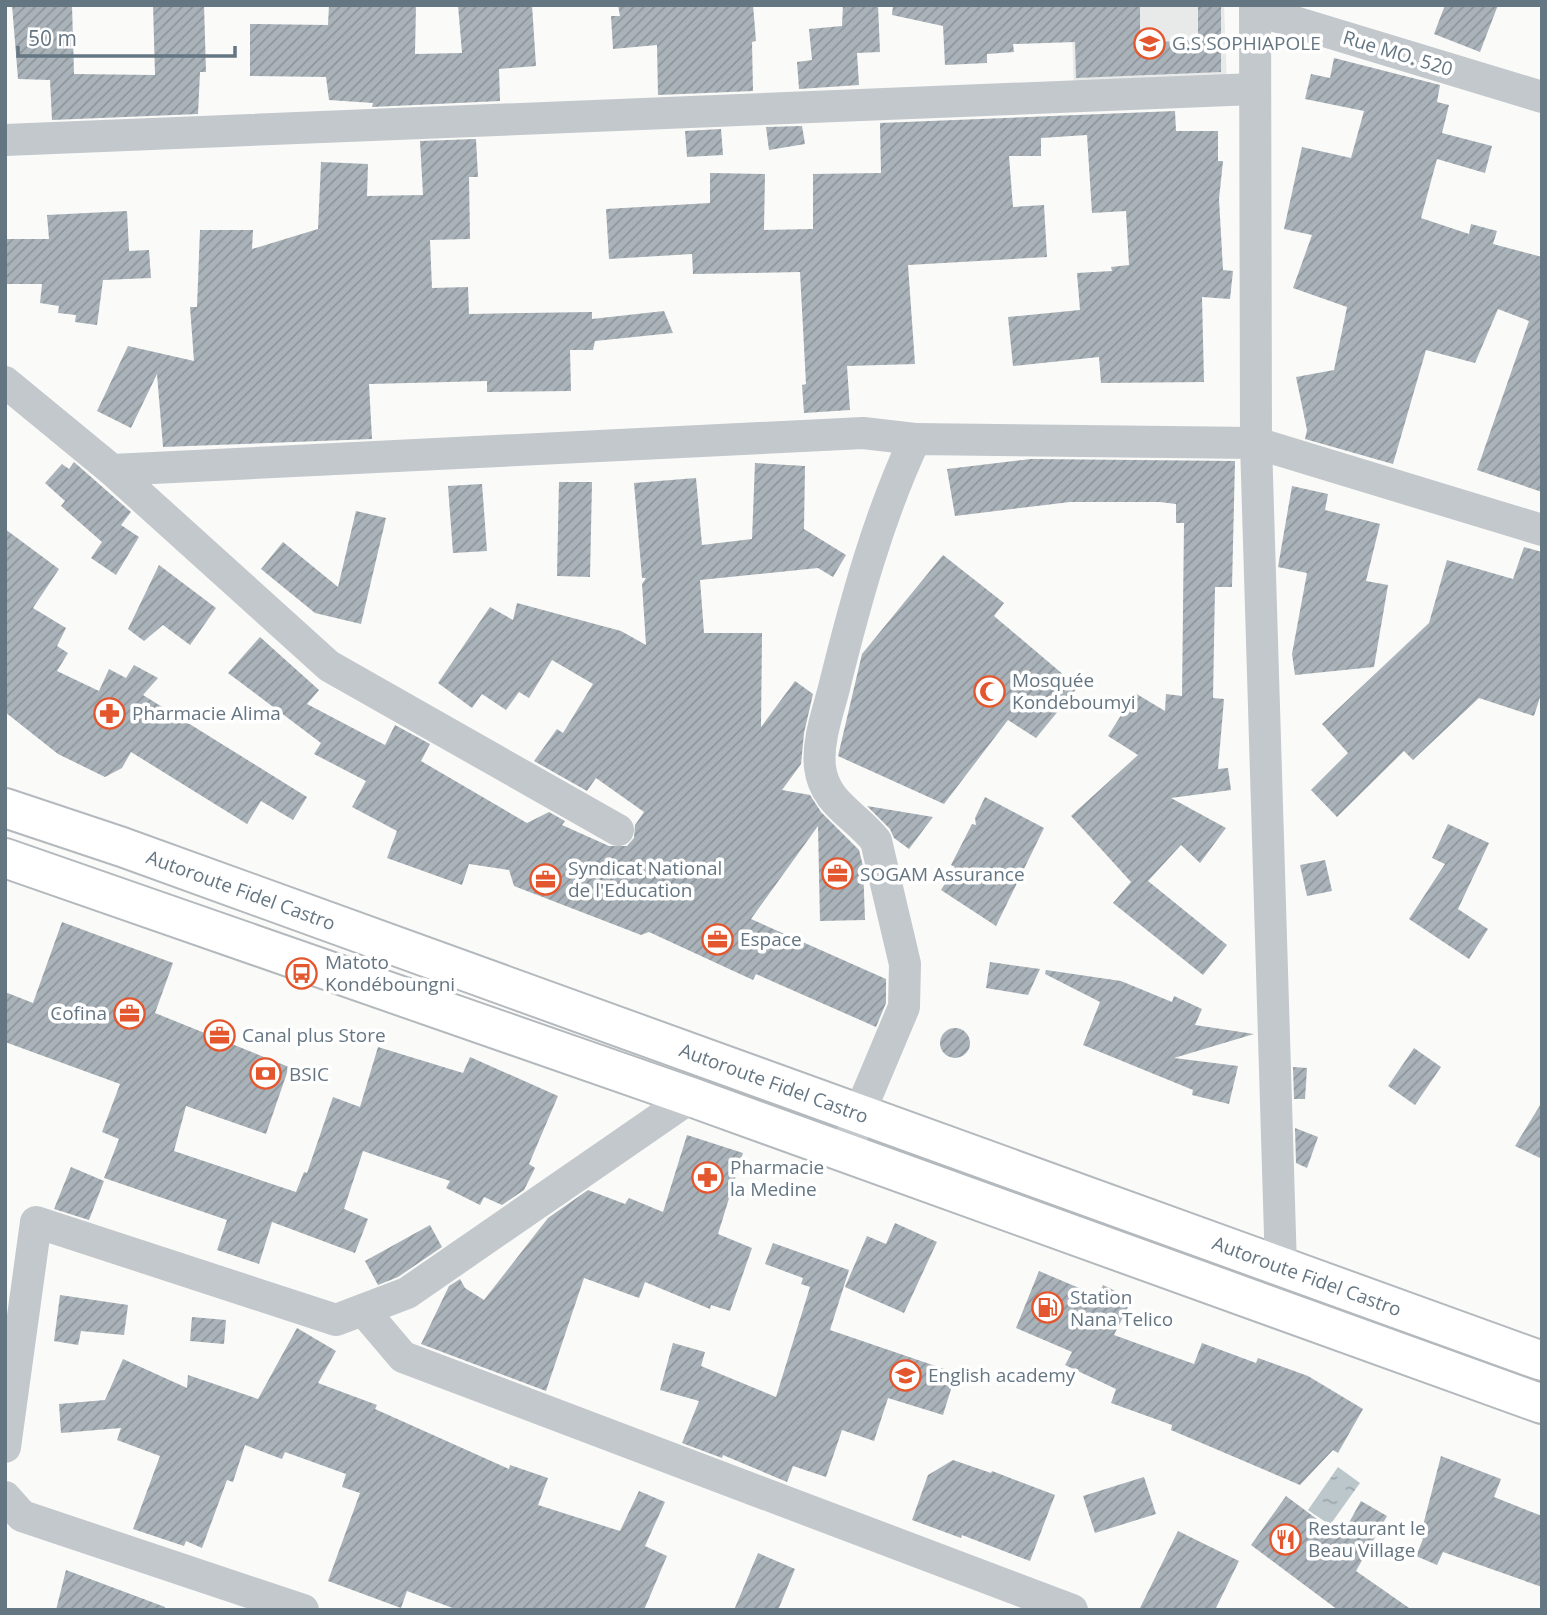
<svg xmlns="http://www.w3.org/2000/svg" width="1547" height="1615" font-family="'Open Sans',sans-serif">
<defs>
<pattern id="water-ripples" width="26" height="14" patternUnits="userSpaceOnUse" patternTransform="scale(1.75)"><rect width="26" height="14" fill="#bbc7cb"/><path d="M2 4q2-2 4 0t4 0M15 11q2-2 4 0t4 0" fill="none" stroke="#9ca6aa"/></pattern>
<pattern id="building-hatch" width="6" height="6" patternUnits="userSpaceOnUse" patternTransform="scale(1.75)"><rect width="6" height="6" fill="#aab3b9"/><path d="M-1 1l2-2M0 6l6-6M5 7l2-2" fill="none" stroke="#8e969c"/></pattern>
</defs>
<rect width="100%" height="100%" fill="#fafaf8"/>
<polygon fill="#e8e9e9" points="1071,5 1224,5 1227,82 1074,90"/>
<polygon fill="url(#water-ripples)" points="1338,1467 1360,1483 1330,1525 1308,1510"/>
<g fill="url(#building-hatch)">
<polygon points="12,5 72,5 74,74 155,75 153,5 204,5 206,72 200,72 198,114 52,120 50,80 18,79"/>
<polygon points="329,5 416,5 415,54 462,53 458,5 532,5 536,66 499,69 500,101 372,107 373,103 329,100 326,77 250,76 250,24 328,25"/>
<polygon points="618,5 753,5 756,41 752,42 753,91 658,95 657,45 613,49 611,16 620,16"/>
<polygon points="843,5 878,5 880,52 857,53 859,85 799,89 797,62 812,60 809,29 842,26"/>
<polygon points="893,5 1140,7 1140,43 1198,40 1198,5 1221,5 1221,72 1076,78 1075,42 1013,44 1014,52 987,54 987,63 945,65 943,26 892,15"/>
<polygon points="1445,5 1498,5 1480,52 1434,34"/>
<polygon points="1334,58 1440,85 1437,102 1449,105 1442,133 1492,146 1485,173 1437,159 1421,218 1469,234 1471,224 1497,231 1493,244 1542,257 1542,492 1477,470 1529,321 1498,309 1475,363 1426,350 1393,464 1305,439 1307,430 1296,377 1334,370 1347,307 1293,288 1312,235 1284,229 1302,147 1351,158 1364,111 1305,99 1311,74 1330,78"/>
<polygon points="1175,111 1176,131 1218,131 1218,161 1223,161 1219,199 1223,270 1233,271 1230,299 1202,297 1204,382 1101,383 1099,357 1013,366 1008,317 1080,310 1077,273 1112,271 1111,267 1129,265 1126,211 1092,213 1087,135 1041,138 1041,156 1009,156 1013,207 1044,205 1047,257 908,265 915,364 847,366 850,410 804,413 802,385 806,384 800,272 693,274 692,254 609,259 606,209 710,203 710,173 765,174 764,230 813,229 813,174 881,173 880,123"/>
<polygon points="802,126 805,144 769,150 766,127"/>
<polygon points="721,129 723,155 687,157 685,131"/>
<polygon points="476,139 478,177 469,177 470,239 430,240 432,288 468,287 469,314 592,312 592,319 664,311 673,333 595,341 593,350 570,350 571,391 487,392 487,381 369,384 372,439 163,447 157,374 131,428 97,411 128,346 194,361 190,307 197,307 200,230 253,230 252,249 318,229 321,162 368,164 367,196 423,195 420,141"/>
<polygon points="127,211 129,251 149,250 151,278 103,280 97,325 75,322 76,315 58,313 59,306 40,303 42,284 5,284 5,239 49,239 47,215"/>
<polygon points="1031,459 1235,461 1232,587 1215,587 1213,698 1224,699 1218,769 1228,768 1231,790 1171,798 1226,828 1200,863 1181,845 1148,881 1227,945 1203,975 1113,903 1131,882 1071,816 1138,755 1108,736 1135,693 1165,711 1166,694 1182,696 1184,523 1176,523 1176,504 1160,502 1070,502 955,516 947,469"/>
<polygon points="74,462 131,512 121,525 139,537 116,575 91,558 102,542 61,506 65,501 45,483 62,464 69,469"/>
<polygon points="755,463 805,466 804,529 846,555 833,577 818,568 700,580 704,633 762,633 761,727 795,681 813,694 804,733 801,764 782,790 810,795 821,812 859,850 863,866 865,920 820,921 818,826 751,919 886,979 886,1003 876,1027 756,974 753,980 649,932 641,935 514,886 509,870 469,864 462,885 387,858 397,831 352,807 366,781 314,754 321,743 228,673 260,637 319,690 307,704 385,745 395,725 430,744 421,761 527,823 549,812 565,821 562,825 609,846 627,846 634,838 635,825 644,812 596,778 587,791 534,761 557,729 563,733 593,684 552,660 529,698 519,692 506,710 482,694 472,708 438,683 490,607 513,620 517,603 621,631 646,645 642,584 646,578 642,578 634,483 696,478 702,545 752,539"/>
<polygon points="559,482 592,482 590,577 557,576"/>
<polygon points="482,484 487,551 453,553 448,486"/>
<polygon points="1292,486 1328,494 1325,510 1380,524 1366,581 1388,585 1374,667 1295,675 1292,654 1307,573 1278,567"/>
<polygon points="356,511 386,518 361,624 315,613 261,569 283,542 338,587"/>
<polygon points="5,529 59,569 33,608 66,628 57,646 68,653 57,671 99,691 109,669 126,678 134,665 158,678 143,695 307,797 293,820 261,801 247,824 131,752 122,768 105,777 58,754 5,712"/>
<polygon points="1524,547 1542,552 1542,691 1534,716 1479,698 1413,760 1404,751 1337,817 1311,790 1348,753 1322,724 1429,623 1447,560 1513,579"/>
<polygon points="943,555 1004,603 994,616 1078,687 1036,738 1008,720 944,804 838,756 862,654"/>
<polygon points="159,565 216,608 190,645 163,625 144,641 128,629"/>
<polygon points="985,797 1044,828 996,926 941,890 955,867 951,865 972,824 976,825 975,818"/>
<polygon points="867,806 933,817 909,849 894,838 890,829"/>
<polygon points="1448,824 1489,843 1458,909 1488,929 1469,959 1409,919 1445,864 1432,858"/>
<polygon points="1325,860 1332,891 1307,896 1300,865"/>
<polygon points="62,922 173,963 155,1013 289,1067 266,1134 186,1106 174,1151 296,1192 304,1172 307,1173 333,1097 360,1107 378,1047 463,1073 470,1057 558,1096 529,1164 535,1168 524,1190 502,1205 484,1197 480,1205 446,1188 450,1181 363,1151 344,1209 368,1219 355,1253 272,1222 259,1264 217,1250 227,1220 104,1178 119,1139 102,1132 120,1084 5,1042 5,992 33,1003"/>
<polygon points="990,962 1040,969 1028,995 986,988"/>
<polygon points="1046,970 1121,981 1172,1002 1174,996 1202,1009 1195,1025 1254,1034 1174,1058 1238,1066 1229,1104 1192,1095 1193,1090 1083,1045 1100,1002 1045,974"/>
<circle cx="955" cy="1043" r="15"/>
<polygon points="1414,1048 1441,1067 1415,1105 1388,1086"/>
<polygon points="1293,1067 1307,1068 1305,1099 1294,1099"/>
<polygon points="1542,1102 1542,1159 1515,1146"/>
<polygon points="1295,1128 1318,1137 1307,1168 1296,1163"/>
<polygon points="687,1135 743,1153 718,1234 752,1248 730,1311 711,1305 710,1309 645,1282 639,1298 584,1278 546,1391 421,1344 449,1286 460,1279 465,1288 484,1300 548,1218 588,1190 625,1204 629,1198 663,1212"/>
<polygon points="71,1167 104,1181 89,1220 54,1209"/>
<polygon points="895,1223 937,1242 904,1313 845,1287 867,1236 886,1244"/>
<polygon points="430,1225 442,1247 398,1277 378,1285 365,1261"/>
<polygon points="773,1243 849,1270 830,1330 956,1373 943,1415 888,1398 874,1441 842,1430 826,1477 793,1466 787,1482 723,1455 722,1458 682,1443 699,1401 660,1390 673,1343 705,1352 701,1366 776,1397 810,1287 801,1284 803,1278 765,1264"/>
<polygon points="1039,1271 1098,1296 1103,1285 1132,1299 1114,1335 1194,1364 1202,1343 1256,1363 1258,1358 1308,1376 1363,1409 1338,1453 1333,1450 1300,1485 1171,1430 1172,1425 1111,1403 1116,1389 1065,1365 1072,1352 1016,1328"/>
<polygon points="60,1295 128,1305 124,1335 81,1331 78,1345 54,1341"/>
<polygon points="192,1317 226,1320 224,1344 190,1341"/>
<polygon points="297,1328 336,1351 318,1383 377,1405 375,1409 509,1469 510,1465 548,1478 538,1505 620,1531 639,1491 665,1502 645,1546 667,1556 644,1610 458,1610 407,1591 401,1608 328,1581 360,1493 342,1487 346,1474 285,1452 282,1459 245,1445 233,1482 227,1480 202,1548 186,1541 184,1546 133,1529 160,1456 117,1440 121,1428 61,1433 59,1404 105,1400 123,1359 187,1388 188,1375 258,1399"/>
<polygon points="1441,1456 1501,1479 1494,1497 1542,1516 1542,1587 1443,1552 1437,1565 1416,1556 1423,1539 1420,1537"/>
<polygon points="953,1460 991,1473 992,1471 1055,1495 1030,1561 962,1535 961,1538 912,1520 928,1475"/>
<polygon points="1144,1477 1156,1514 1095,1533 1083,1496"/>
<polygon points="1286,1496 1341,1537 1361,1501 1387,1516 1356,1571 1412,1610 1338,1610 1251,1545"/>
<polygon points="1178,1531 1239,1561 1215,1610 1139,1610"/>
<polygon points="758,1553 795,1569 778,1610 734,1610"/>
<polygon points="66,1570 165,1607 165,1610 56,1610"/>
</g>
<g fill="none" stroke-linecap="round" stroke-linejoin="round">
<defs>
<g id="highway">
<polyline points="5,808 122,847 1542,1361"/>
<polyline points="5,858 691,1097 1542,1404"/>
</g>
</defs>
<use href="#highway" stroke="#b4b9bd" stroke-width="42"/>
<g stroke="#c3c8cc" stroke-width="32">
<polyline points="1255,5 1256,443 1281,1268"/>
<polyline points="1255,10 1542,97"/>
<polyline points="5,140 1254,89"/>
<polyline points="5,382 112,470 863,433 915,439"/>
<polyline points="112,470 329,666 618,830"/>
<path d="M 846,1153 L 859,1114 L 904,1007 L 905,964 L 876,841 C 856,815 824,803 820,767 C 817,741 828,712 834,688 C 855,603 878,518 915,439 L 1256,443 L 1542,530"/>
<polyline points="363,1310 403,1357 1072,1610"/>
<polyline points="5,1447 36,1222 336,1320 407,1293 691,1097"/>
<polyline points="5,1497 22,1516 303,1610"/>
</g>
<use href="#highway" stroke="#fff" stroke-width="38"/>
</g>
<defs>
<symbol id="school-ring" viewBox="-11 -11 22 22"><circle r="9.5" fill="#fff" stroke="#e4572e" stroke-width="1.5"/><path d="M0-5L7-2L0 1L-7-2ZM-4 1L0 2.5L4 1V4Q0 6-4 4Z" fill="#e4572e"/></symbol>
<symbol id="mosque-ring" viewBox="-11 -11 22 22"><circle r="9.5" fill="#fff" stroke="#e4572e" stroke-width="1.5"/><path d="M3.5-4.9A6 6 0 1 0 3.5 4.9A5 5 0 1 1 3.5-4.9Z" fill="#e4572e"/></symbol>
<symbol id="pharmacy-ring" viewBox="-11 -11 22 22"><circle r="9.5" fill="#fff" stroke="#e4572e" stroke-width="1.5"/><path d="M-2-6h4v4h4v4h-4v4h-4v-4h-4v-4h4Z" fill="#e4572e"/></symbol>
<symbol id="office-ring" viewBox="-11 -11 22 22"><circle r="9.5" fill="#fff" stroke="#e4572e" stroke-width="1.5"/><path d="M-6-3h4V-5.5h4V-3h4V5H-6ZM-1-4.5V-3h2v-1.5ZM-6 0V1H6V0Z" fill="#e4572e"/></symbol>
<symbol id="bus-ring" viewBox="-11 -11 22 22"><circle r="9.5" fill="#fff" stroke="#e4572e" stroke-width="1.5"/><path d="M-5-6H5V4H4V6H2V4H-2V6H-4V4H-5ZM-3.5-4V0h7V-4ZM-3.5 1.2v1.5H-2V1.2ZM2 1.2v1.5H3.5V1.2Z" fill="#e4572e"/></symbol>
<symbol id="bank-ring" viewBox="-11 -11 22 22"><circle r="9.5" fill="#fff" stroke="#e4572e" stroke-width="1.5"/><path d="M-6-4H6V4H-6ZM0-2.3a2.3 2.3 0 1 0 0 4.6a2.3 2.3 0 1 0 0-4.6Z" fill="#e4572e"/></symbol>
<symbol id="fuel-ring" viewBox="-11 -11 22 22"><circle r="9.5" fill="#fff" stroke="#e4572e" stroke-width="1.5"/><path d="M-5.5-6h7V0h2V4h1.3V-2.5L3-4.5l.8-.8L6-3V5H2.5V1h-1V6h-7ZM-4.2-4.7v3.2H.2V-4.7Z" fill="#e4572e"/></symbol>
<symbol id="restaurant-ring" viewBox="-11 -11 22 22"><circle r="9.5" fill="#fff" stroke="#e4572e" stroke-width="1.5"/><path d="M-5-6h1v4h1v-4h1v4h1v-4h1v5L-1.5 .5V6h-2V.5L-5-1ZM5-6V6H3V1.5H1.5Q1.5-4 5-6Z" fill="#e4572e"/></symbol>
</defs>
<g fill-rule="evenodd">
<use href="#school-ring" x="1132" y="26" width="35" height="35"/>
<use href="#mosque-ring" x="972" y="674" width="35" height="35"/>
<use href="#pharmacy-ring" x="92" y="696" width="35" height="35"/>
<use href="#office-ring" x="820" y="856" width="35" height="35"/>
<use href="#office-ring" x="528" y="862" width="35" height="35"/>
<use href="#office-ring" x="700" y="922" width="35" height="35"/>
<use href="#bus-ring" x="284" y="956" width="35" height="35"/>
<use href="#office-ring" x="112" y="996" width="35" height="35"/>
<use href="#office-ring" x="202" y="1018" width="35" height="35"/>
<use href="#bank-ring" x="248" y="1056" width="35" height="35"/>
<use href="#pharmacy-ring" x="690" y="1160" width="35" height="35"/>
<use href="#fuel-ring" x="1030" y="1290" width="35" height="35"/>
<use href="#school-ring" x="888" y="1358" width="35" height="35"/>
<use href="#restaurant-ring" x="1268" y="1522" width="35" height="35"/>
</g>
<g text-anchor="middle" stroke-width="7" stroke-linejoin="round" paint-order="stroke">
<g font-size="19" fill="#657683" stroke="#fff" text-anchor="start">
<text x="1172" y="50">G.S SOPHIAPOLE</text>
<text x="1012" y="687">Mosquée<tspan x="1012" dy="22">Kondeboumyi</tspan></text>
<text x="132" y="720">Pharmacie Alima</text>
<text x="568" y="875">Syndicat National<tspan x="568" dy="22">de l'Education</tspan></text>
<text x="860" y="881">SOGAM Assurance</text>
<text x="740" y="946">Espace</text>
<text x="325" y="969">Matoto<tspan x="325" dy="22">Kondéboungni</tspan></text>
<text x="107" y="1020" text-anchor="end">Cofina</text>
<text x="242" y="1042">Canal plus Store</text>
<text x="289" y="1081">BSIC</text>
<text x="730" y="1174">Pharmacie<tspan x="730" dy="22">la Medine</tspan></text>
<text x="1070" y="1304">Station<tspan x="1070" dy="22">Nana Telico</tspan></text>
<text x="928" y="1382">English academy</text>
<text x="1308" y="1535">Restaurant le<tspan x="1308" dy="22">Beau Village</tspan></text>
</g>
<g font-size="19" fill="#657683" stroke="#fff">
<text transform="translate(1398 53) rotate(17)" y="7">Rue MO. 520</text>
<text transform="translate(241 890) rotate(20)" y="7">Autoroute Fidel Castro</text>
<text transform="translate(774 1083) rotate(20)" y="7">Autoroute Fidel Castro</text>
<text transform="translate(1307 1276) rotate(20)" y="7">Autoroute Fidel Castro</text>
</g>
</g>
<rect width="1547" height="1615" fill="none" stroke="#657683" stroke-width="14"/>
<path d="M18 46v10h217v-10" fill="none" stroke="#657683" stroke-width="3.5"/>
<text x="28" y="46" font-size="21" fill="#657683" stroke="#ffffff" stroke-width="5" paint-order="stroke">50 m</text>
</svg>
